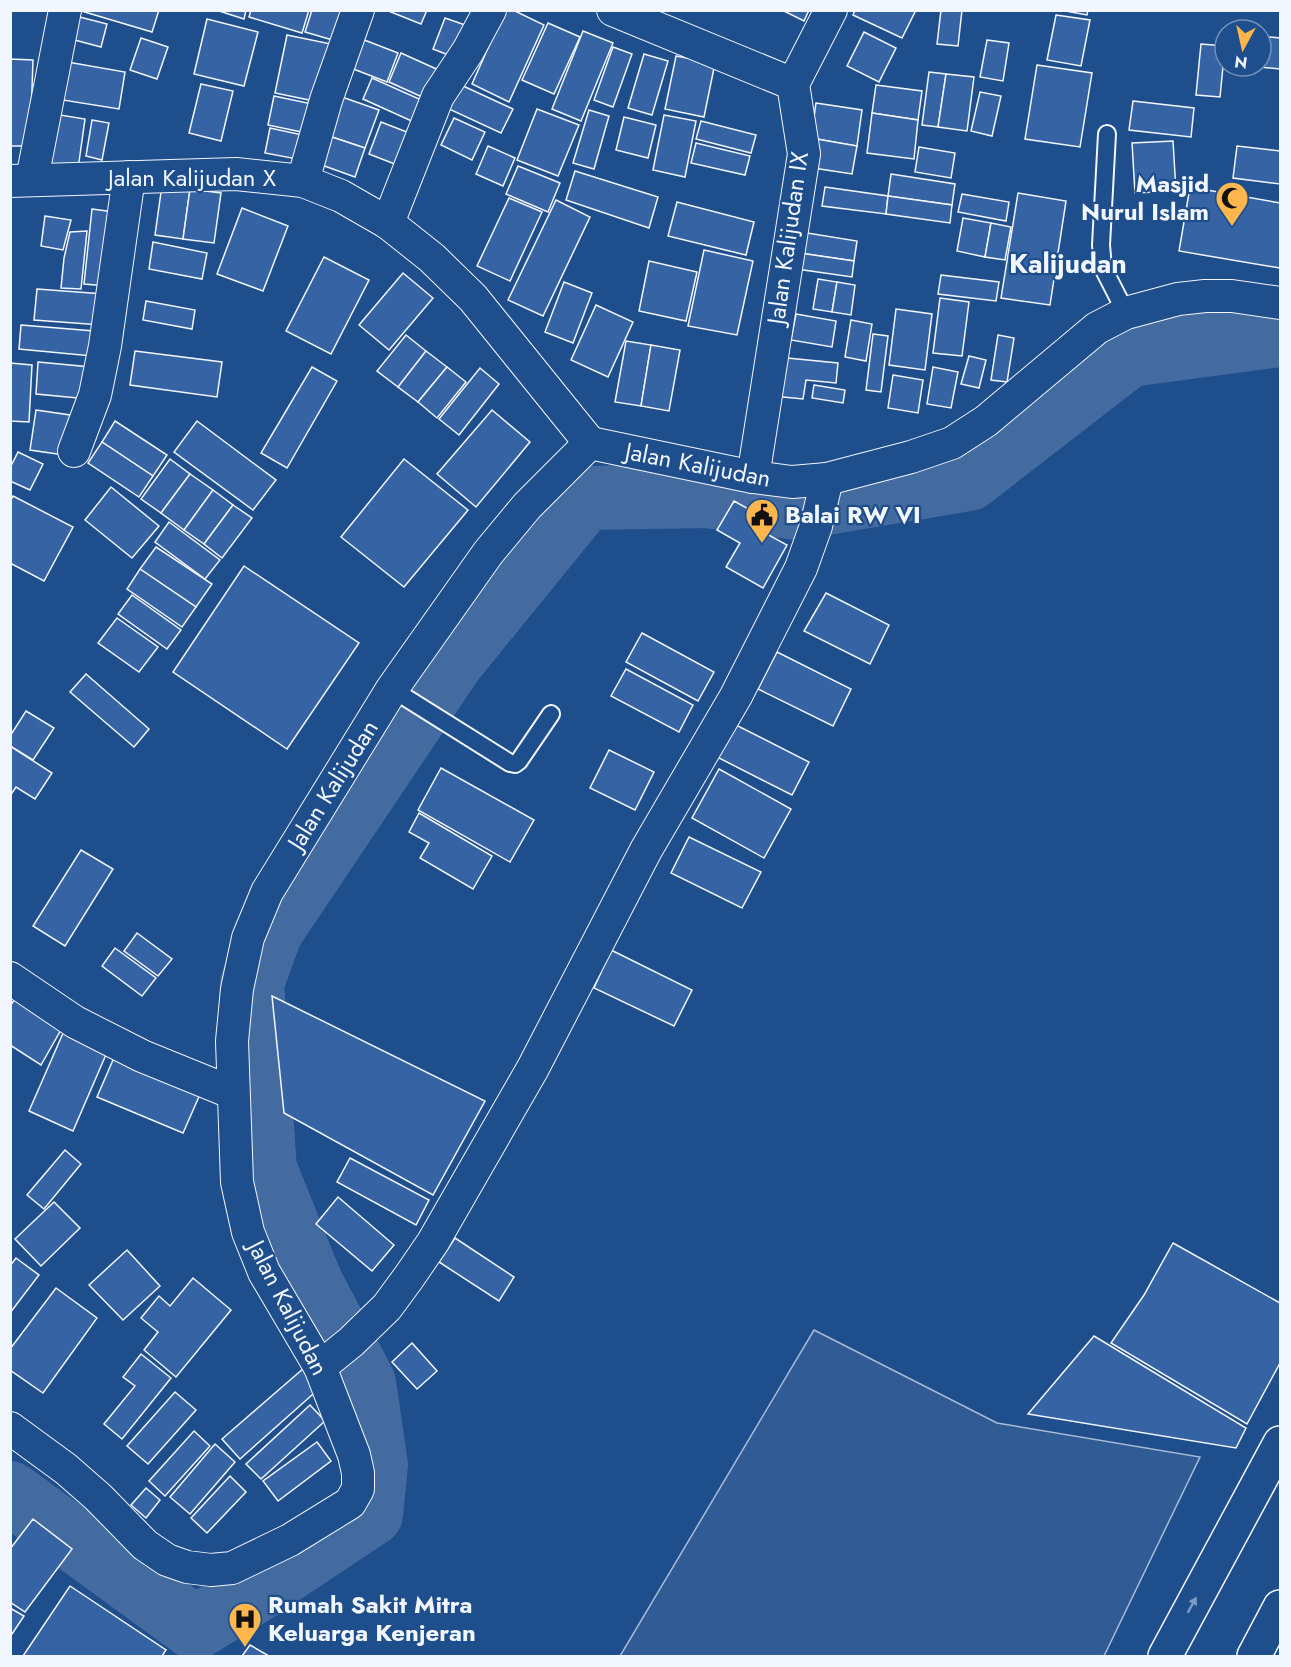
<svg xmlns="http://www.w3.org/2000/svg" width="1291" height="1667" font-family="Jost,sans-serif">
<rect width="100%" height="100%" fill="#1f4e8c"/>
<polygon fill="#305b95" stroke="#a8bbd7" stroke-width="1.5" points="814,1330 997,1423 1200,1457 1104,1656 620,1656"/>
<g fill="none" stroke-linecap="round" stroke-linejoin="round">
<polyline stroke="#446ba0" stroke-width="64" points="10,1493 195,1628 252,1593 371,1514 376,1465 364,1383 311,1283 265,1169 252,983 271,931 453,660 585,498 707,496 797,508 969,479 1129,355 1280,335"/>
</g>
<g fill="#3563a3" stroke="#f2f6ff" stroke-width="1.5">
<polygon points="78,10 159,10 152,32"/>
<polygon points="216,10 246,10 244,19"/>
<polygon points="251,10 309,10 302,33 249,17"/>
<polygon points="312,10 353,10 343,43 305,32"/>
<polygon points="386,10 427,10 421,24"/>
<polygon points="505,10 513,10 544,25 509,102 472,84"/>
<polygon points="782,10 809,10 804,21"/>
<polygon points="855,10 916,10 902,38 853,15"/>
<polygon points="941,10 962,10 958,46 937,44"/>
<polygon points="1060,10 1088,10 1087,15"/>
<polygon points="72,15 107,24 101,47 67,38"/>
<polygon points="1056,15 1090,20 1081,66 1047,60"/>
<polygon points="445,18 468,26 456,58 433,49"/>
<polygon points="207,19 258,32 244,86 194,74"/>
<polygon points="548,23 580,37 554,94 522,80"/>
<polygon points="583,31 613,43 581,121 552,109"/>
<polygon points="864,32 896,48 879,82 847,66"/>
<polygon points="287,35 331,44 319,102 275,93"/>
<polygon points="354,36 398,53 387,82 343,65"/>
<polygon points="1261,36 1280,38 1280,69 1249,66 1261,66"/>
<polygon points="141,38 168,47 157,79 130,70"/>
<polygon points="987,40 1009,43 1003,81 980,77"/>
<polygon points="1201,44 1225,46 1220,97 1196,95"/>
<polygon points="613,47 632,54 613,107 594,100"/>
<polygon points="401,53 443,72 431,101 389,82"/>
<polygon points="644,54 668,61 652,115 628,108"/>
<polygon points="676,56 715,63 704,117 665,109"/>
<polygon points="10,59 33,60 30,146 10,146"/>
<polygon points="56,60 125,72 119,109 50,98"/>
<polygon points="1037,65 1092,73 1080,147 1025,139"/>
<polygon points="929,72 946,74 938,127 922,125"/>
<polygon points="946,74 974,77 967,131 938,127"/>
<polygon points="372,78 426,102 416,123 363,99"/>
<polygon points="201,84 233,91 221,141 189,133"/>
<polygon points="461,85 513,109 501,133 449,109"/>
<polygon points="876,85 922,91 918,120 872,113"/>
<polygon points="980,92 1001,96 992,136 971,131"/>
<polygon points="274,96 317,105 311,134 268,125"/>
<polygon points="342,97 379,110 365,148 329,136"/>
<polygon points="1133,101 1194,108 1191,137 1129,130"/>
<polygon points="816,103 862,110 857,146 811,138"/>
<polygon points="537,109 579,125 558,176 517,160"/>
<polygon points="589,110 609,116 594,169 573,163"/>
<polygon points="872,113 918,120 914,159 867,153"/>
<polygon points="54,114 85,119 78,169 47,164"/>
<polygon points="664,115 696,121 685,177 653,170"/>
<polygon points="624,117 656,125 648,158 616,150"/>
<polygon points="454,118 485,132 472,160 441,145"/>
<polygon points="92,120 109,123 102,160 86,156"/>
<polygon points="701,121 756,135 751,153 696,139"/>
<polygon points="381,122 417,136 405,168 369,154"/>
<polygon points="270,128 307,136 302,160 265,153"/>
<polygon points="329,136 365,148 355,177 319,164"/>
<polygon points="811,138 857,146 852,174 807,167"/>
<polygon points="1173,141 1176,191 1135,193 1132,143"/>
<polygon points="696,143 750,156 745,175 691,163"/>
<polygon points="488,146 515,158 503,186 476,174"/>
<polygon points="1237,146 1280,151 1280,184 1233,178"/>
<polygon points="919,147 955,153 951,178 915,172"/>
<polygon points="518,166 560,183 548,212 506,194"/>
<polygon points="575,171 658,197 649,228 566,200"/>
<polygon points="891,174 955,184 952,205 888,196"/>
<polygon points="162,185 190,189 183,239 155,235"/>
<polygon points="825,187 888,196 886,214 822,206"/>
<polygon points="1190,187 1280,203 1280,268 1179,251"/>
<polygon points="190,189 221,193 214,243 183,239"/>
<polygon points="1018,193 1066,201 1050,305 1001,298"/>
<polygon points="962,194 1009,202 1006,221 958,212"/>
<polygon points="888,196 952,205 950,223 886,214"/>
<polygon points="509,198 542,212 510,281 477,266"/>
<polygon points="556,200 590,217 543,316 508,300"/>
<polygon points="677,202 754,222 746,255 668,236"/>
<polygon points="242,208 288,226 263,291 217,274"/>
<polygon points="92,209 114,212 107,286 84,284"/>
<polygon points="45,216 71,220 63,250 41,246"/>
<polygon points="963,218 991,223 985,257 957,251"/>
<polygon points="991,223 1011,227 1005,260 985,257"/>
<polygon points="87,231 81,289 61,288 64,258 70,232"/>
<polygon points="795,231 857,241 854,261 793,252"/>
<polygon points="153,242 207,253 202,279 149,269"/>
<polygon points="704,250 753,261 737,335 688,326"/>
<polygon points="793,252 854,261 852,277 790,268"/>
<polygon points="324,257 369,280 331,354 286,331"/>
<polygon points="649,261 697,272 686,321 639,311"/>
<polygon points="403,273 433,298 389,350 359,325"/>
<polygon points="941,275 999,282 996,301 938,294"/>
<polygon points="818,279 837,282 832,312 813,309"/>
<polygon points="564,282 592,293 573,343 545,332"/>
<polygon points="837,282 855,285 851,315 832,312"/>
<polygon points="37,289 104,294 101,325 34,320"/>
<polygon points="940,298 969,302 962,356 933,353"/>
<polygon points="146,301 195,310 192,329 143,320"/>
<polygon points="596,305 633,322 608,377 571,360"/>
<polygon points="896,309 932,314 925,370 889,365"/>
<polygon points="796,314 836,321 832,347 791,340"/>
<polygon points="851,320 872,324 866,361 845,357"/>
<polygon points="21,325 94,331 92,356 19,349"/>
<polygon points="873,334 888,336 881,392 866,390"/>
<polygon points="406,335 426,351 398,387 377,371"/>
<polygon points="998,335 1014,338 1007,382 991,380"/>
<polygon points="626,341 651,345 641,406 615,402"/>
<polygon points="651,345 680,350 669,411 641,406"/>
<polygon points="135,351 222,362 217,397 130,385"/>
<polygon points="426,351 447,367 418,402 398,387"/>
<polygon points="969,356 986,360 979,388 961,384"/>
<polygon points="777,357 838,363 836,383 806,380 803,399 773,396"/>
<polygon points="38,362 91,367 88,399 36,394"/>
<polygon points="10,363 32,365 29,422 10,421"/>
<polygon points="312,367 337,381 287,468 261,453"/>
<polygon points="447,367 466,382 437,418 418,402"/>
<polygon points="933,367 958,372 951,408 927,404"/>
<polygon points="480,368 499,384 459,435 439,419"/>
<polygon points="893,375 923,380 918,413 888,408"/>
<polygon points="814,385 845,390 843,403 812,398"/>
<polygon points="36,410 70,415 64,455 30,450"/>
<polygon points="492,410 530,442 476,507 437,474"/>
<polygon points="115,421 167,455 153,476 102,442"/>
<polygon points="197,421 276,480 253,510 174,452"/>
<polygon points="102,442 153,476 139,497 88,463"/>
<polygon points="18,452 43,464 30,490 10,481 10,468"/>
<polygon points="170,459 190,474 161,513 141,499"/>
<polygon points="404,459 468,510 404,587 341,537"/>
<polygon points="190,474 213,490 184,530 161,513"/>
<polygon points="111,487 159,526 132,558 85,520"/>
<polygon points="213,490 233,505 204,544 184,530"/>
<polygon points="13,496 73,527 44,581 10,563 10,502"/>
<polygon points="734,501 761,516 754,527 787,545 763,588 726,567 740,543 717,530"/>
<polygon points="233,505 252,518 222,558 204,544"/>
<polygon points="169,522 220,560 205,579 155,542"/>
<polygon points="156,547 212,584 196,607 140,569"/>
<polygon points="244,566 359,643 287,749 173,672"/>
<polygon points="140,569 196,607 182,627 127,589"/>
<polygon points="826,593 889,625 870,664 804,631"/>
<polygon points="132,595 181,630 167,649 118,614"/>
<polygon points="117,618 158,647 139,672 98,643"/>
<polygon points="642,633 714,672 698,701 626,662"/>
<polygon points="777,652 851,689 833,726 758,689"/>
<polygon points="626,669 693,705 679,732 611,696"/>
<polygon points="86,674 149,729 134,747 70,692"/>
<polygon points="26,711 54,728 33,760 10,746 10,736"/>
<polygon points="732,723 809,762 792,795 715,756"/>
<polygon points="10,746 52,773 35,799 16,787 10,796"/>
<polygon points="609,750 654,772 635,810 590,788"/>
<polygon points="441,768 534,820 510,862 418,810"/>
<polygon points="719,769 791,809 764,858 692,818"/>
<polygon points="419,813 492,856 473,889 420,858 429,843 409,832"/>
<polygon points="689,837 761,872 742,908 671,873"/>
<polygon points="81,850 113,869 65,946 33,926"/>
<polygon points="137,933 172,959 158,976 124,951"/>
<polygon points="115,948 156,978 142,996 102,966"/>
<polygon points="611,950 692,990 674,1026 594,988"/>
<polygon points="19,993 66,1021 41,1065 10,1045 10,1006"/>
<polygon points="272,996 485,1101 433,1195 284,1113"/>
<polygon points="67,1024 111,1043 73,1131 29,1111"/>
<polygon points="119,1046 205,1083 183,1133 97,1097"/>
<polygon points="65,1150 81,1164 44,1209 27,1195"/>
<polygon points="350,1158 429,1200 416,1225 337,1182"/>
<polygon points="338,1197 394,1245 372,1271 316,1224"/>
<polygon points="54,1202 80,1228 41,1266 15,1239"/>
<polygon points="455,1238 514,1277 499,1301 439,1262"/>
<polygon points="1173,1243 1280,1303 1280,1363 1247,1424 1111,1343 1144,1295"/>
<polygon points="127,1250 160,1286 123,1320 89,1285"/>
<polygon points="16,1258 39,1275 10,1313 10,1266"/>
<polygon points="193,1278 231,1310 176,1377 144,1350 158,1332 141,1318 159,1296 170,1306"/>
<polygon points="56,1288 97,1318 43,1393 10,1370 10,1349"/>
<polygon points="1094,1336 1246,1428 1236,1448 1028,1414"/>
<polygon points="412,1343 437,1371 417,1389 392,1362"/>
<polygon points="141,1354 171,1378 122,1439 104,1424 135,1386 123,1377"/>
<polygon points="304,1368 321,1387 240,1459 222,1439"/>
<polygon points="175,1392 196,1410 148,1464 127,1446"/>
<polygon points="310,1405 325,1421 261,1479 246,1464"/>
<polygon points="194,1431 210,1446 165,1496 149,1481"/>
<polygon points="317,1442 331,1461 278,1501 263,1481"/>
<polygon points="215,1444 235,1462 190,1514 170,1497"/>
<polygon points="230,1476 246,1492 207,1533 191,1518"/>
<polygon points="146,1488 160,1500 146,1518 131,1505"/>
<polygon points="33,1519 72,1549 25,1612 10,1602 10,1549"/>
<polygon points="70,1586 166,1650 162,1656 23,1656"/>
<polygon points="10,1608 24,1616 10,1637"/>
<polygon points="250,1645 269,1656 242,1656"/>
</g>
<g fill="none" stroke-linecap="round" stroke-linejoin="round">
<defs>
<g id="lane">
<polyline points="1107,134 1101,245 1103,268 1126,313"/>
<polyline points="392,689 510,763 515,764 519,761 551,714"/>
</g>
<g id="street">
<polyline points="613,10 793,84 804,154 753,477"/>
<polyline points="793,84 831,10"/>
<polyline points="32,179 65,10"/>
<polyline points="10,181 236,174 303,181 341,196 388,223 432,258 473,298 590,443"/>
<polyline points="303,181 326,100 358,10"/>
<polyline points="388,223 438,96 468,51 490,10"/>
<polyline points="590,443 753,477 792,482 827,479 911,457 952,443 986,421 1097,328 1126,313 1178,299 1205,296 1232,296 1280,303"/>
<polyline points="74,451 95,395 105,346 129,177"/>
<polyline points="10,978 75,1022 142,1056 233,1093"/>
<polyline points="320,1367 351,1342 387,1307 409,1277 433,1242 533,1068 646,850 736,696 801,568 816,526 827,479"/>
<polyline points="10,1428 66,1469 98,1497 145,1545 167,1560 187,1567 211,1570 232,1568 290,1540 350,1503 358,1489 358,1473 354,1455 320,1367 264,1272 248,1232 237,1182 232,1041 237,989 248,938 267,892 392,689 488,553 527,506 590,443"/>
</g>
<g id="primary">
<polyline points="1165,1656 1280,1443"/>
<polyline points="1254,1656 1280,1607"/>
</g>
</defs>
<use href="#lane" stroke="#f2f6ff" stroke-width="20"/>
<use href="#street" stroke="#f2f6ff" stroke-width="34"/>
<use href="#primary" stroke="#f2f6ff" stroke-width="36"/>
<use href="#lane" stroke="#1f4e8c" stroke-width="16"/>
<use href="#street" stroke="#1f4e8c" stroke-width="32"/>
<use href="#primary" stroke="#1f4e8c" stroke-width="33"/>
</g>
<defs><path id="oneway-solid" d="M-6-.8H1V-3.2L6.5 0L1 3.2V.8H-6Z" transform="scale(1.5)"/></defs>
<use fill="#7e9ac0" href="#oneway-solid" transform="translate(1192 1605) rotate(-61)"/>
<defs>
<symbol id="mosque-pin" viewBox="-11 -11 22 30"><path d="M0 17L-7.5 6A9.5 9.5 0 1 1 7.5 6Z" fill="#ffb74d" stroke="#1f4e8c"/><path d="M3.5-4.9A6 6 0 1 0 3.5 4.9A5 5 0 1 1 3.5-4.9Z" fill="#111"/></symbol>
<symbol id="civic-pin" viewBox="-11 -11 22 30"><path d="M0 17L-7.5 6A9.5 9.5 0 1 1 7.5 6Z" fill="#ffb74d" stroke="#1f4e8c"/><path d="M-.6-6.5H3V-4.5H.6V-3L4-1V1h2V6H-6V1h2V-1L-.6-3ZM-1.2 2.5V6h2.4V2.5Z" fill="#111"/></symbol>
<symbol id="hospital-pin" viewBox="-11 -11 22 30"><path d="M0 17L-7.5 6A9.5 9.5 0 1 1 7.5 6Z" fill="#ffb74d" stroke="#1f4e8c"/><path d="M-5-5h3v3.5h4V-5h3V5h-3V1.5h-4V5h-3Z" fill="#111"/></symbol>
</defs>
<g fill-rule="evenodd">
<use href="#mosque-pin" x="1213" y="179" width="38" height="52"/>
<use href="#civic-pin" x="743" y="496" width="38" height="52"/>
<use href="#hospital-pin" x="226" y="1600" width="38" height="52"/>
</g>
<g text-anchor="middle" stroke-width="4.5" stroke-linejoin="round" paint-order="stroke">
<g font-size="24" fill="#f2f6ff" stroke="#1f4e8c">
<text x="192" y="186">Jalan Kalijudan X</text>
<text transform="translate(788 238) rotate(-82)" y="8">Jalan Kalijudan IX</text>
<text transform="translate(698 465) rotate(11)" y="8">Jalan Kalijudan</text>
<text transform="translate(333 785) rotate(-58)" y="8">Jalan Kalijudan</text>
<text transform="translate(288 1308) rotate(63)" y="8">Jalan Kalijudan</text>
</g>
<g font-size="24" font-weight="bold" fill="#f2f6ff" stroke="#1f4e8c" text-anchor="start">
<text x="1209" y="192" text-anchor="end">Masjid<tspan x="1209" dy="28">Nurul Islam</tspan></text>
<text x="785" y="523">Balai RW VI</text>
<text x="268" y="1613">Rumah Sakit Mitra<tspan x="268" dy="28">Keluarga Kenjeran</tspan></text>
</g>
<g font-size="27" font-weight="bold" fill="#f2f6ff" stroke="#1f4e8c">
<text x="1068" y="273">Kalijudan</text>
</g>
</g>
<rect width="1291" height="1667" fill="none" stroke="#f2f6ff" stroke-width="24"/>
<g transform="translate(1243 48) rotate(188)"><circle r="28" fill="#1f4e8c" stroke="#7391ba" stroke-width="1.5"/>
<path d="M0-4.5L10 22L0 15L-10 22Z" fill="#ffb74d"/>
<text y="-9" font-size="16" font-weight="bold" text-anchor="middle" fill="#f2f6ff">N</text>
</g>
</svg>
